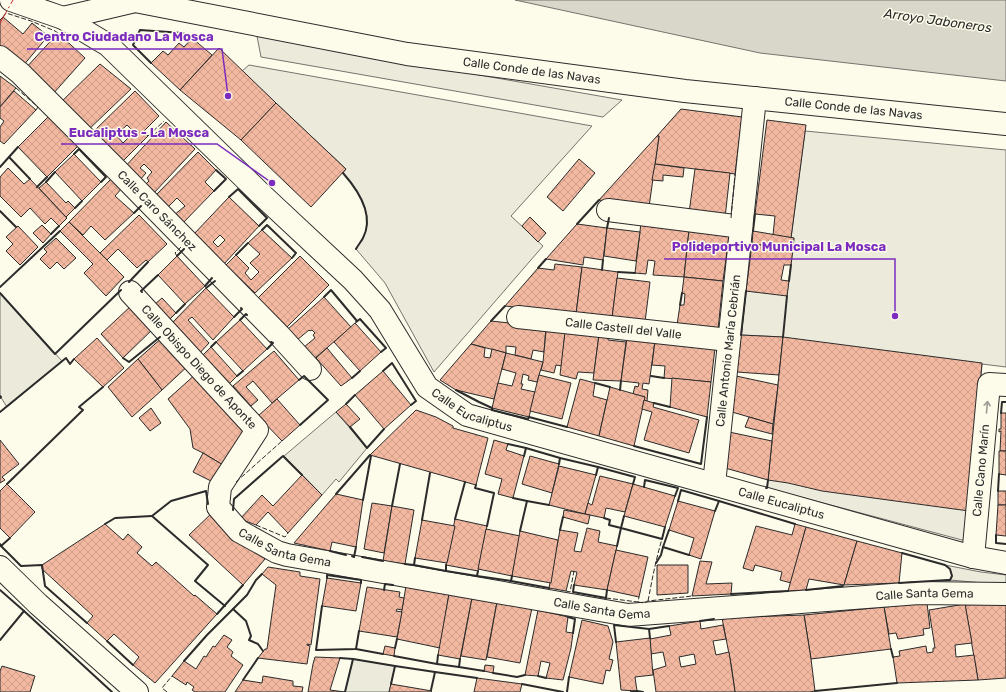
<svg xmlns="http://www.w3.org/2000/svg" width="1006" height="692" font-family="Rubik,sans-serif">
<defs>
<pattern id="building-cross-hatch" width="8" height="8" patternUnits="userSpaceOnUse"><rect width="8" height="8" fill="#f2b8a0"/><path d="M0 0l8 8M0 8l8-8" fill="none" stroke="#d09e8a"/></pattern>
</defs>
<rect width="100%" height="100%" fill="#fdfbea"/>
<g fill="#ecebdb" stroke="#74746e">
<path d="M 249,65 L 592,126 L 511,216 L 543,246 L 434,372 L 385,283 L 356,249 C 358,245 361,242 363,238 C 375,215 358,190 343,173 L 346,169 L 242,71 Z"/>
<polygon points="805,131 1006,150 1006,367 982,364 966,539 962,540 767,488 783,337 741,335 746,291 787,295 794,238 791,238"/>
<polygon points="0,293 62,361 7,407 0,396"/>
<polygon points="336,412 367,448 339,482 336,479 322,495 284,456"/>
<polygon points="945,565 981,572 1006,575 1006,585 950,580 952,576 950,569"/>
<polygon points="353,659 395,666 389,692 345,692"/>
</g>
<polygon fill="#eceadb" stroke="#74746e" points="257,36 622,100 603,117 261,57"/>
<polygon fill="#d8d7c9" stroke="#74746e" points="515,0 1006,0 1006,81 760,53"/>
<g fill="url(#building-cross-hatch)" stroke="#2b2b2b" fill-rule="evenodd">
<polygon points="3,17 23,34 32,23 48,36 22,67 0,49 0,20"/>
<polygon points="58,33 85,58 52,95 24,70"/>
<polygon points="192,38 212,55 180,90 151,63 163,51 168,55 179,43 184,47"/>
<polygon points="219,48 276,103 241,140 180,90"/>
<polygon points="100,64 131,89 86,132 59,104"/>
<polygon points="0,76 16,88 0,107"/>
<polygon points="14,91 36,110 4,144 0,141 0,127 4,121 0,118 0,107"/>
<path d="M 135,91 L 159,116 L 143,132 L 148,136 L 120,164 L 91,134 ZM 127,125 L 134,132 L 123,143 L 116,135 Z"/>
<polygon points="276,103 346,169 311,207 241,140"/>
<polygon points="681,109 742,117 735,174 655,164 659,136 657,136"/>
<polygon points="49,116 78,146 47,177 18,147"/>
<polygon points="767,120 806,125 791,238 773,235 775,216 755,214"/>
<polygon points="166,122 195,149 153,194 144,186 149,181 147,178 152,172 144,164 140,168 146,173 139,181 124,168"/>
<polygon points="657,136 659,136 649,207 599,200"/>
<polygon points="198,152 216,170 205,182 214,191 182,224 173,216 185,206 177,198 167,208 155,196"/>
<polygon points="74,154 101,182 82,201 55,172"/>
<polygon points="579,159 595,173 563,211 547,197"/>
<polygon points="655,164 684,168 683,177 663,175 663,181 652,180"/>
<polygon points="8,168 24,184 30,179 66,217 67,218 59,226 51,218 45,224 30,208 21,217 0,196 0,177"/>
<polygon points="695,169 730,173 725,218 689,213"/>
<polygon points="112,178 122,188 115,196 134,213 105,240 91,226 83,235 69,222"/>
<polygon points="46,182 66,203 68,201 75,208 66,217 39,188"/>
<path d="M 229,197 L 259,226 L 224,264 L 193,235 ZM 220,235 L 225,240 L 218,247 L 213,242 Z"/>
<polygon points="139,215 167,244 148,262 146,260 137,268 118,249 107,260 100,253"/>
<polygon points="530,217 546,233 538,242 522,226"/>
<polygon points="69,222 124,277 106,296 84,273 93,264 60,231"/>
<polygon points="641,223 689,230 684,277 653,275 655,261 648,260 646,274 635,273"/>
<polygon points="577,224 607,228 603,260 584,257 583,265 546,259"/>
<polygon points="42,225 51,234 43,243 33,233"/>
<polygon points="18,226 38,247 20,265 6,251 13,244 6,237"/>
<polygon points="607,228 640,232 636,261 604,256"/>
<polygon points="262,230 292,258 255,293 226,265 236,255 249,268 245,273 251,280 259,272 250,263 260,254 248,243"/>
<polygon points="689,230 729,236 723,281 684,277"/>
<polygon points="753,231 794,238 793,249 752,244"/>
<polygon points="56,238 76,258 64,269 57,262 50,269 40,259 47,252 44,249"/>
<polygon points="752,244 793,249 791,265 784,265 781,280 789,281 787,296 746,291"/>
<polygon points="177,256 205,286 185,304 158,275"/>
<polygon points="300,256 329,285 286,328 257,299"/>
<polygon points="555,264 582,267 576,314 505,306 538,268 554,270"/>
<polygon points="582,267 618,272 612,318 576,314"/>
<polygon points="684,277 723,281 718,330 677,325 680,305 684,305 685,294 682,293"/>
<polygon points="617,278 650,282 645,322 612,318"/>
<polygon points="206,288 234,317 213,340 192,317 188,320 209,343 198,355 171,324"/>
<polygon points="324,297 351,327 314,359 304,347 315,338 313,335 315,333 312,330 310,331 309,330 297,340 288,329"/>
<polygon points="162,298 176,313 169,320 154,305"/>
<polygon points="132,305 154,328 123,358 101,334"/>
<polygon points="240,320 267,349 243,371 216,342"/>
<polygon points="491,321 546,327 544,352 533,350 531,359 515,355 516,347 506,346 506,353 471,344"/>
<polygon points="355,323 381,352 360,371 334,342"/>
<polygon points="546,331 565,332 562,366 556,365 554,373 541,370 543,362"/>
<polygon points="565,332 599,335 594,373 578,372 576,379 560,375"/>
<polygon points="599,335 608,336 608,340 626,342 621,381 593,380"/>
<polygon points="741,335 783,337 779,375 737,372"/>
<polygon points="164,336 190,364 162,390 138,359"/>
<polygon points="783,337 982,363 969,511 822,491 788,483 768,480"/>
<polygon points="97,338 124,368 103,387 74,359"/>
<polygon points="627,338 655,341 649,384 643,383 642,389 648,390 647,401 644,400 645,397 633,394 635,386 638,387 639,383 621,381"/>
<polygon points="655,341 715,348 711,382 664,378 665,366 652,365"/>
<polygon points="471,344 485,348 484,357 490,358 492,349 506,353 494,399 456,390 440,380"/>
<polygon points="211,347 237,376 227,386 201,357"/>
<polygon points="327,348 352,378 341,386 316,358"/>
<polygon points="274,351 299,380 272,403 253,381 246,387 258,400 251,406 233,386"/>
<polygon points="506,353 543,362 537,382 528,380 529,376 523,374 521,384 523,384 521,389 535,392 529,417 492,408 498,383 512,386 516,373 502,369"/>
<polygon points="138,359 162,390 132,417 108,387"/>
<polygon points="383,371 411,405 384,429 355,395"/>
<polygon points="197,373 247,427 223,465 203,453 193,448 190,429 168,399"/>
<polygon points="539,375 571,383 562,419 530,411"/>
<polygon points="736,376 778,385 773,424 732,412"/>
<polygon points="672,378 711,382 707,417 670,407"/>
<polygon points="580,379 595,383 593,396 607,400 599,436 567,427"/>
<polygon points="610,387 645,397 634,446 599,436"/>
<polygon points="277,399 300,425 282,441 258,416"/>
<polygon points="644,400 654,403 653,407 699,420 689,453 644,440 652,412 642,409"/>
<polygon points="346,404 360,419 350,427 336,412"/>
<polygon points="151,408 161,423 150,431 139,418"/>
<polygon points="416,410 436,417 453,426 453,428 488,438 476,485 370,455"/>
<polygon points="1001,413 1006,413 1006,451 1000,451 1001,431 999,432 999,429 1001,429"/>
<polygon points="749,417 773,424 772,434 745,427"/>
<polygon points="729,432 772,441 768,480 725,468"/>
<polygon points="0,440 19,464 2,477 5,480 0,483"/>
<polygon points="494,440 508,444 506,450 524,456 513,498 498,494 502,479 485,474"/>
<polygon points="999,451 1006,451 1006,475 999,474"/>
<polygon points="203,453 223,465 213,482 193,472"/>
<polygon points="530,456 559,464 552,493 522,484"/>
<polygon points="559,466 596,475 585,514 549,505"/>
<polygon points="302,475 322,495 288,533 268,512 256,525 240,519 262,495 273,506"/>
<polygon points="600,476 633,484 625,512 606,508 604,518 585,514 588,503 592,505"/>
<polygon points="7,484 35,512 10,538 0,528 0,491"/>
<polygon points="633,484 675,496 665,527 624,516"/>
<rect x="998" y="491" width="8" height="14"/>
<polygon points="336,494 363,500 356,547 332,542 330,551 294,543"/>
<polygon points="678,501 715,511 701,559 689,555 694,538 669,530"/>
<polygon points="372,503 392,506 384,553 364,549"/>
<polygon points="998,505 1006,505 1006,536 996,535"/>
<polygon points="392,506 414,510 405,564 383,561"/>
<polygon points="564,510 590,515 588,524 563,517"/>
<polygon points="213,512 265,559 243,585 189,535"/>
<polygon points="455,519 487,526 478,571 446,565"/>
<polygon points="422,520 455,526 447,563 415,558"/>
<polygon points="105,524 123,540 128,534 142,547 137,553 152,566 156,562 194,596 195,595 217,614 155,683 133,665 139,657 114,634 107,641 87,623 93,616 42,569 42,565"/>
<polygon points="795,524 806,527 791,583 780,580 782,572 755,565 753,571 743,568 756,526 792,535"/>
<polygon points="806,527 857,541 844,585 809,579 806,590 788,591"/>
<polygon points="587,528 600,531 598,542 617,546 607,590 574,585 577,572 571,571 566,591 549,588 560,530 578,533 574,551 581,552"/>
<polygon points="486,529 520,536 512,576 478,569"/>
<polygon points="520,531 558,540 551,583 512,576"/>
<polygon points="857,541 902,553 899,583 844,585"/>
<polygon points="616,550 648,557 639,597 607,590"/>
<polygon points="700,561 712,562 706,584 732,583 731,594 692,596"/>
<polygon points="657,565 688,565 688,593 657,595"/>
<polygon points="268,567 300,572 300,576 320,579 311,645 307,644 307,645 310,646 307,664 258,658 265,649 267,649 276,585 262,574"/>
<polygon points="327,578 361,583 356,611 322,606"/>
<polygon points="406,586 449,594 440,648 397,639"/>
<polygon points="367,587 400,592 399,597 404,598 402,610 397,609 396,611 402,612 397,637 359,631"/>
<polygon points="449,594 472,598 460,659 438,655"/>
<polygon points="472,598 497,602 486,660 461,656"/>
<polygon points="497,602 532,608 520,663 487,657"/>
<polygon points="1006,602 1006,678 978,680 965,605"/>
<polygon points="927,603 930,628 923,629 924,635 898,639 896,633 889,634 884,607"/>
<polygon points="965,604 972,643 955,645 956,657 974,655 978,680 897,683 893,657 900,656 899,651 926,646 927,653 933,652 933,648 935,648 929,610"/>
<polygon points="884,607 891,649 811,659 804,615"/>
<polygon points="538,610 568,617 566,632 573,633 571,648 563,680 546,678 550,663 541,661 538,676 525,675"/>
<polygon points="804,615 811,659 815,691 810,692 735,692 731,664 722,618"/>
<polygon points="582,620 608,626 613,642 609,659 613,660 610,671 606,670 603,684 569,677"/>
<path d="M 700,621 L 701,629 L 723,625 L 726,639 L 713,641 L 716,655 L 729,652 L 735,692 L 656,692 L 653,670 L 666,666 L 663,652 L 651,654 L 650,639 L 671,635 L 669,626 ZM 694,654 L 696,664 L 681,667 L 679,657 Z"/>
<polygon points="224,635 232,640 227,647 233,652 231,656 243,665 225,692 195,692 192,690 194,687 187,682 186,685 172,676 184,661 196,669 204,656 206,657 213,646 215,647"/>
<polygon points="650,638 653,675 635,677 637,691 621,690 616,642"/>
<polygon points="385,646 395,648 394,656 383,654"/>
<polygon points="315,657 340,658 330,690 345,692 308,692 313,664"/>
<polygon points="485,665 494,666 493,673 484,671"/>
<polygon points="2,666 35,676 30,692 0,692 0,671"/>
<polygon points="263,676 293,681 293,686 303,687 302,692 235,692 243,680 262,683"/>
<polygon points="477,678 522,684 520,692 474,692"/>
<polygon points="391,684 432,691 431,692 389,692"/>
</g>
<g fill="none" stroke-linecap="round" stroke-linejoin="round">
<defs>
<g id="minor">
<path id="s1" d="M 11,0 L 63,18 L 108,45 L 262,195 L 353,280 L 380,310 L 427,387 L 467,415 L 973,557 L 1006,563"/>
<path id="s2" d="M 63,18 L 135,1 L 407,54 L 685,91 L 1006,124"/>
<path id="s3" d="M 0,57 L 20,73 L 121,174 L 280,336 L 310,369"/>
<polyline points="608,210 742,227"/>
<path id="s4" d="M 130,292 L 257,430 L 220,487 L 218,507 L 239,531 L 277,552 L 287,555 L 628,615 L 919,593 L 1006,594"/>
<path id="s5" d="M 518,317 L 729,340"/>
<path id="s6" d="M 714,484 L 755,98"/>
<path id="s7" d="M 973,557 L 989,384 L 1006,385"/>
<polyline points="0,567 38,604 137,692"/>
</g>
</defs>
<use href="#minor" stroke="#2b2b2b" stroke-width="24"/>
<use href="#minor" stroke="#fdfbea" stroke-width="22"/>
<g stroke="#2b2b2b" stroke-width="1" stroke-dasharray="5 2" stroke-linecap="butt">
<polyline points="3,17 6,13 31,21 55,31 58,33"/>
<polyline points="16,88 38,107 36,110"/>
<polyline points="148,136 164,121"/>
<polyline points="731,218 735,174"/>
<polyline points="177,256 175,253 182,246"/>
<polyline points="236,482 282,441"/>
<polyline points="256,525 285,537 288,533"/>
<polyline points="566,591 570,592 574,571"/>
<polyline points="606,598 638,602 639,597"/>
<path d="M 648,601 C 652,580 656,559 662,539"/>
<polyline points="638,602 644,603 648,601 692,596"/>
<polyline points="167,692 162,688 172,676"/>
</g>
<g stroke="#2b2b2b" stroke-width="2">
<polyline points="151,63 133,45 140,30 183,33 192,38"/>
<polyline points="74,154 79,149 106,177 101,182"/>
<polyline points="9,157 18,147"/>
<polyline points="0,167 9,157 30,179"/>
<path d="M 343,173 C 358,190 375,215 363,238 C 361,242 358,245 356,249"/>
<polyline points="46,182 55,172"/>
<polyline points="37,187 47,177"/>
<polyline points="214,191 226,179 216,170"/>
<polyline points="229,197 238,189 267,218 259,226"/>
<polyline points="75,208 82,201"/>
<polyline points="0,211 16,227"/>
<polyline points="134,213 141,206"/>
<polyline points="577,224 599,200"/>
<polyline points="607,228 609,218"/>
<polyline points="262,230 267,225 296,253 292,258"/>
<polyline points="753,231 755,214"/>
<polyline points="51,234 59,226"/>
<polyline points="236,255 248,243"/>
<polyline points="177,256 184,249"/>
<polyline points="538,268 546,259"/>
<polyline points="602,270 603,260"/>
<polyline points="618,272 635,273"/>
<polyline points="789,281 791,265"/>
<polyline points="129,282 148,262"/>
<polyline points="205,286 212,278"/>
<polyline points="0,287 60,231"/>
<polyline points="206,288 215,281"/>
<polyline points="142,292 141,291 158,275"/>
<polyline points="0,293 55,354 121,290"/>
<polyline points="324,297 331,290 357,321"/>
<polyline points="680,305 682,293"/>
<polyline points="176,313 185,304"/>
<polyline points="234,317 242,309 241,308"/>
<polyline points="240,320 246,314 247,315"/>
<polyline points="491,321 505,306"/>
<polyline points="356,322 360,319 386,348 381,352"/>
<polyline points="741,335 746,291"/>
<polyline points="783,337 787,296"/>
<polyline points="211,347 216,342"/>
<polyline points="267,349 273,343 271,342"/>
<polyline points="123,358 129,362 160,337"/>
<polyline points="383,371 392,363 416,401 411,405"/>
<polyline points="237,376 243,371"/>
<polyline points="651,376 664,378"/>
<polyline points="352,378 360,371"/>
<polyline points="299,380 304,376 328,400 300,425"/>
<polyline points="595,383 610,387"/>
<polyline points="456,390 479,402 492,408 492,410 528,419 529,417 567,427"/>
<polyline points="620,390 621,381"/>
<polyline points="0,396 1,397 0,398"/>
<polyline points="654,403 670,407"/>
<polyline points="346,404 355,395"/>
<polyline points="0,412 66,358 70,364 74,359"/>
<polyline points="1001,413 1002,402 1006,402"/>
<polyline points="350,427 367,448 384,429"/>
<polyline points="508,444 526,448"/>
<polyline points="634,446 701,464 707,417"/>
<polyline points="524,456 526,448 560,458"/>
<polyline points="559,464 560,458 598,467"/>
<polyline points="596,475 598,467 631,476 635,477 633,484"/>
<polyline points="7,484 83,410 79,407 103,387"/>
<polyline points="476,485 475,488 494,493 487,526"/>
<polyline points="644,487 645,480 678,488 675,496"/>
<polyline points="766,488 767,488 768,480"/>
<polyline points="998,491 999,474"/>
<polyline points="336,494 370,455"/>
<polyline points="513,498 527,501 520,531"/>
<polyline points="363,500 371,456"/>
<polyline points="527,501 549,505"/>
<polyline points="678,501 681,490 719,501 715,511"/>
<polyline points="719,501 795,524"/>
<polyline points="208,504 206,491 171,501 152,516 208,565 195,581 225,606"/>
<polyline points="392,506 400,464"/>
<polyline points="233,510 234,499 283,456 302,475"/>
<polyline points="624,516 621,528 662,539 665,527"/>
<polyline points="604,518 610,520 609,525 621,528 617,546"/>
<polyline points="455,519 465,482"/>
<polyline points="422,520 430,473"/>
<polyline points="105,524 115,518 152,516"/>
<polyline points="560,530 563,517"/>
<polyline points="996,535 996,543 1006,544"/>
<polyline points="0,544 1,546 10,538"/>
<polyline points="1,546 21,566 42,565 45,586 87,623"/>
<polyline points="663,547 669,530"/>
<polyline points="330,551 346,555"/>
<polyline points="352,556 354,557 356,547"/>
<polyline points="362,557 383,561"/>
<polyline points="656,563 661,555 663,547 689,555"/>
<polyline points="405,564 414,565 415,558"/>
<polyline points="414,565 446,571 446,565"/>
<polyline points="446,571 477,576 478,571"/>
<polyline points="477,576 511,581 512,576"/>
<polyline points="327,578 327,575 361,580 361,583"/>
<polyline points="511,581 549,588"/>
<polyline points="899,583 948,580 950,580 952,576 950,569 945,565 902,553"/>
<polyline points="574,585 573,592 606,598 607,590"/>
<polyline points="0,590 24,611 0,640"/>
<polyline points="384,590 385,584 393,585"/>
<polyline points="806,590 843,586"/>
<polyline points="731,594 788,591"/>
<polyline points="322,606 316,650 356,649 359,631"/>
<polyline points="233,609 247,595 256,580 262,574"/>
<polyline points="24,611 112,692"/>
<polyline points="217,614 243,585"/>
<polyline points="568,617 575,619 573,633"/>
<polyline points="700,621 714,619"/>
<polyline points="650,638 649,629 669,626"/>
<polyline points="107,641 133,665"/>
<polyline points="616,642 614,625 649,629"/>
<polyline points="395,648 397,639"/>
<polyline points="356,649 383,654"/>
<polyline points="891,649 893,657"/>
<polyline points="438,655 437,664 459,667"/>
<polyline points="394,656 437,664"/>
<polyline points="340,658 353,659 345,692"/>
<polyline points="353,659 395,666"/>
<polyline points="460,659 459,667 484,671"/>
<polyline points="184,661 207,635 233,609 246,621 251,636 249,640 258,644 263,651"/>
<polyline points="493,673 517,677 525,675"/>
<polyline points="538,676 546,678"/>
<polyline points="243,680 258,658"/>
<polyline points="391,684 395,666 435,672"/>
<polyline points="522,684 563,692"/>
<polyline points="431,690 435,672 477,678"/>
<polyline points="815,691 897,683"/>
<polyline points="567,692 569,677"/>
<polyline points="631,692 637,691 643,692"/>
</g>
<polyline stroke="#c62828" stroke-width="1" stroke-dasharray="14 3 2 3" stroke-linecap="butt" points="0,23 13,0"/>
</g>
<defs><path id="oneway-shaft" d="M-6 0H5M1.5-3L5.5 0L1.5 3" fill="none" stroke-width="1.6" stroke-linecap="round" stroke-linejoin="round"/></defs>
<use stroke="#9e9d94" href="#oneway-shaft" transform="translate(987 407) rotate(-85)"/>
<g text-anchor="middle" stroke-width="3" stroke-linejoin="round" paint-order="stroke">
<g font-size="12" fill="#2b2b2b" stroke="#fdfbea">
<text dy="4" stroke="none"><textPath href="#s2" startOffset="477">Calle Conde de las Navas</textPath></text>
<text dy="4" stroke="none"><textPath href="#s2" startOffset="801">Calle Conde de las Navas</textPath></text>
<text dy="4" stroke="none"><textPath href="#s3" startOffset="220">Calle Caro Sánchez</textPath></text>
<text dy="4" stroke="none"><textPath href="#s5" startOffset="106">Calle Castell del Valle</textPath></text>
<text dy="4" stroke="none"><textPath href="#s6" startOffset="134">Calle Antonio María Cebrián</textPath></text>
<text dy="4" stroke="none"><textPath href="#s4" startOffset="102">Calle Obispo Diego de Aponte</textPath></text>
<text dy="4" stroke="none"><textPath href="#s1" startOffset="629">Calle Eucaliptus</textPath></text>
<text dy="4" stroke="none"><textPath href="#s7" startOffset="87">Calle Cano Marín</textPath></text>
<text dy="4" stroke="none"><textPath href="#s1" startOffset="953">Calle Eucaliptus</textPath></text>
<text dy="4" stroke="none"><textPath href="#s4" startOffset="357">Calle Santa Gema</textPath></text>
<text dy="4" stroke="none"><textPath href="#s4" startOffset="1005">Calle Santa Gema</textPath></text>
<text dy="4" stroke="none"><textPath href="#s4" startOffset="681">Calle Santa Gema</textPath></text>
</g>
<g font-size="13" font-style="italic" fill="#2b2b2b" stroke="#fdfbea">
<text transform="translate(938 20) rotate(8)" y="5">Arroyo Jaboneros</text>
</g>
</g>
<path fill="none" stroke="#7b2cbf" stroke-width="1.5" d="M228 96L222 49H27M272 183L217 144H61M895 316L895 259H664"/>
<g fill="#7b2cbf" stroke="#fdfbea" stroke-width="1.5">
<circle cx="228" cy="96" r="4"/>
<circle cx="272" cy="183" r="4"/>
<circle cx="895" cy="316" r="4"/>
</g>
<g font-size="13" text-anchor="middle" font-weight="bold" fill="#7b2cbf" stroke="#fdfbea" stroke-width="3" stroke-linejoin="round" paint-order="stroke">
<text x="124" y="41">Centro Ciudadano La Mosca</text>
<text x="139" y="137">Eucaliptus - La Mosca</text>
<text x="779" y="251">Polideportivo Municipal La Mosca</text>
</g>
</svg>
